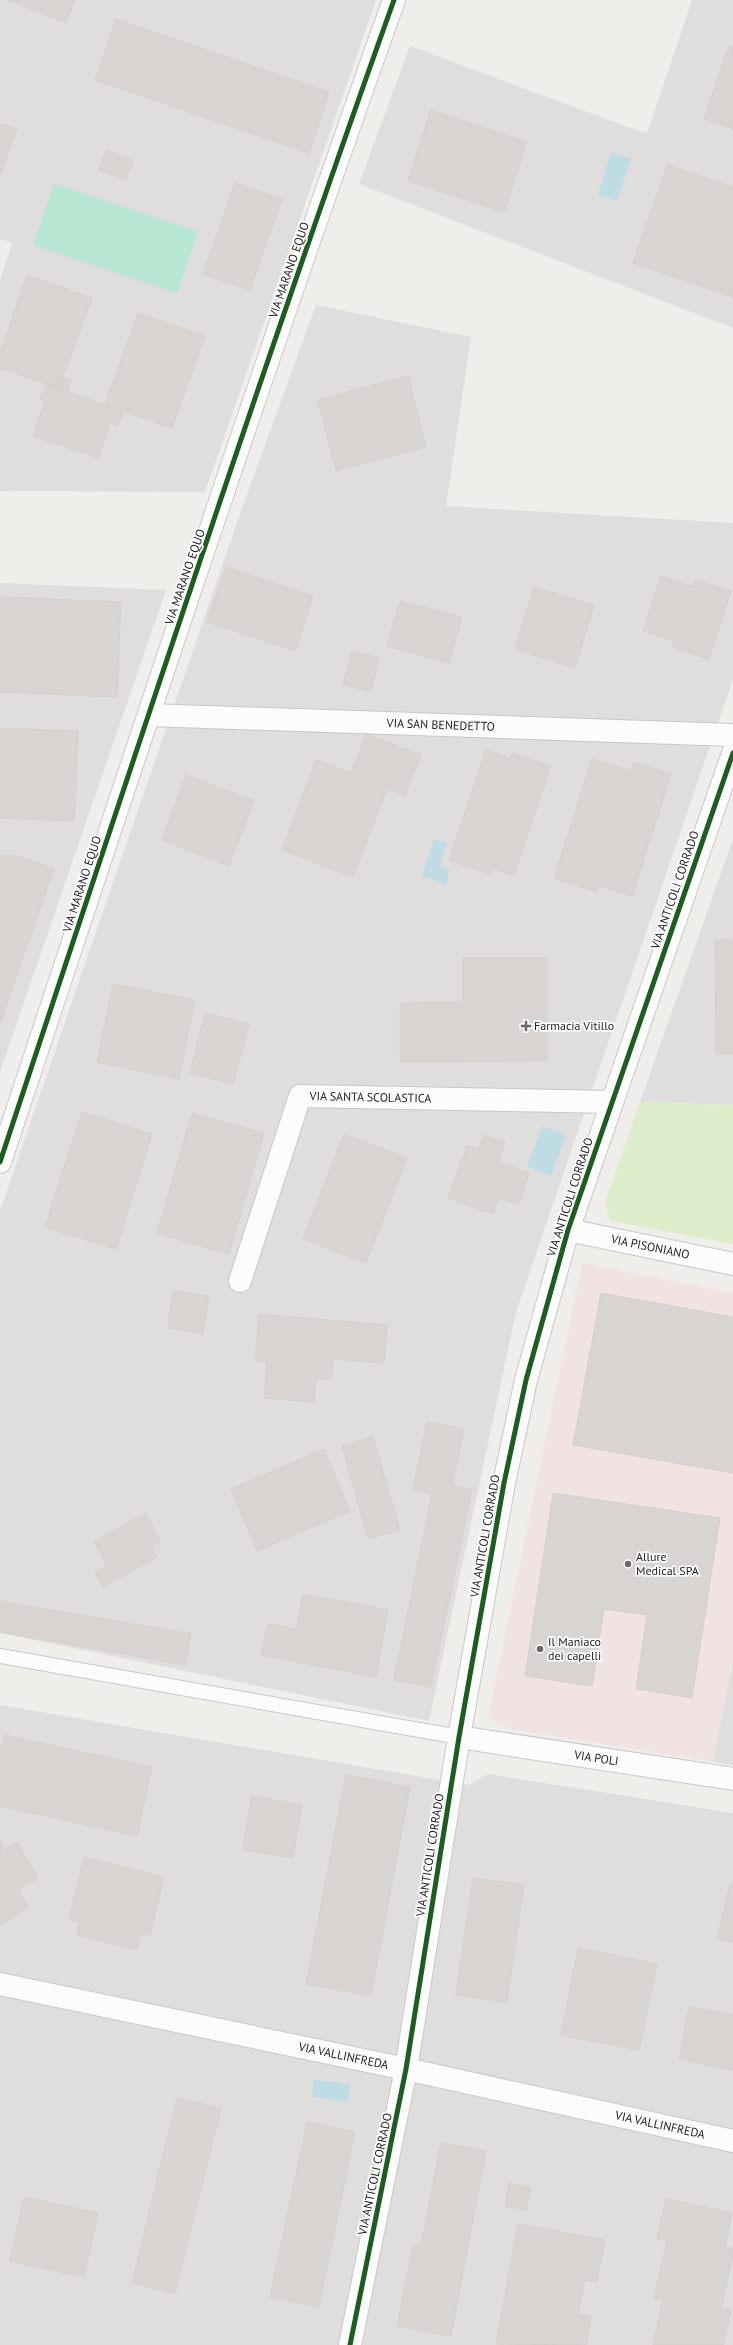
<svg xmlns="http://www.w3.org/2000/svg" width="733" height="2345" font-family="'PT Sans',sans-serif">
<rect width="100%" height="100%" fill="#f0eeeb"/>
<g fill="#dfdedc">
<polygon points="0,0 376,0 205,492 0,491 0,281 12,243 0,239"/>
<polygon points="692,0 733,0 733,328 359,184 410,46 647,134"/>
<polygon points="316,305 471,337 446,506 733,523 733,679 516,1312 429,1721 0,1633 0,1211 241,511"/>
<polygon points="0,583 166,590 0,1072"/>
<polygon points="733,839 733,1105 640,1102"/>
<polygon points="733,1659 733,1765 713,1762"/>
<polygon points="0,1705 469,1785 488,1774 733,1813 733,2345 0,2345"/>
</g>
<polygon fill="#f1e3e1" points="582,1263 733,1293 733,1659 713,1762 510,1729 488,1717"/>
<polygon fill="#ddeccb" points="640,1102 733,1105 733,1244 610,1221 605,1202"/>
<polygon fill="#b7e6d2" points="54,184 198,232 177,293 33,245"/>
<g fill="#bfdbe3">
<polygon points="611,152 631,159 617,201 598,195"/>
<polygon points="434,839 447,843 440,866 450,870 446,884 422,876"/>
<polygon points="542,1126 566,1135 551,1176 527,1167"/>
<polygon points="314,2080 350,2084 348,2102 312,2097"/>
</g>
<g fill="#d7d4d2" stroke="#d3d0cc">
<polygon points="8,0 75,0 66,23"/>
<polygon points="116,19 329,92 309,153 95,80"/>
<polygon points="729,46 733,48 733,129 704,119"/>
<polygon points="431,110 527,142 504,212 408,181"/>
<polygon points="0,123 17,129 0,175"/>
<polygon points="106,150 133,160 126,180 99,170"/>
<polygon points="667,165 733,187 733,297 633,263"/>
<polygon points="235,183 282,199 250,290 203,274"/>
<polygon points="27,275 92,298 59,388 0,368 0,353"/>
<polygon points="138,313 205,336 172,428 105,405"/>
<polygon points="408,376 426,447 336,471 318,400"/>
<polygon points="63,377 71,380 68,392 123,411 118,426 110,423 99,458 33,436 45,401 40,399 46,384 59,388"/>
<polygon points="226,567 313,596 295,651 207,622"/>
<polygon points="661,576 694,587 696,580 731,591 709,659 672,647 674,641 643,631"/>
<polygon points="534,587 594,605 575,668 515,649"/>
<polygon points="0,597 121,602 117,697 0,692"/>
<polygon points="400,601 462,617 449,663 387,646"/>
<polygon points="352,651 379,658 371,692 343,684"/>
<polygon points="0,728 78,731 74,821 0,818"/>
<polygon points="366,734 421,755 405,795 387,789 353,877 282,850 316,760 351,773"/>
<polygon points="486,750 510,758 512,753 551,766 514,876 492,868 490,874 449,860"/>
<polygon points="592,759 631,771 634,762 671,774 632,896 597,885 597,892 554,878"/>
<polygon points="186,775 254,801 229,866 162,840"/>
<polygon points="0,856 19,856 54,869 0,1023"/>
<polygon points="715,940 733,940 733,1054 716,1054"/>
<polygon points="463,958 547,958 547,1061 400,1062 400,1003 463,1002"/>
<polygon points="113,984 195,1000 179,1079 97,1062"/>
<polygon points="205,1013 249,1024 233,1084 190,1073"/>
<polygon points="82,1112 152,1134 116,1249 45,1227"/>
<polygon points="192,1113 264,1133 229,1254 157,1233"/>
<polygon points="344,1134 407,1158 366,1263 303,1239"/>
<polygon points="484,1135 505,1142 498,1162 529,1173 519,1205 499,1198 493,1214 448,1198 467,1146 478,1149"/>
<polygon points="173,1291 209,1296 203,1334 168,1328"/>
<polygon points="601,1293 733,1317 733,1473 573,1445"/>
<polygon points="259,1314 387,1325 384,1363 333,1359 331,1380 316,1378 314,1402 264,1398 267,1362 255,1361"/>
<polygon points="427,1422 464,1429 452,1486 472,1490 431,1687 394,1680 432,1494 413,1490"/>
<polygon points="373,1437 400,1530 368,1539 342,1446"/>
<polygon points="324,1449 350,1511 257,1551 231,1489"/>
<polygon points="553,1493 720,1518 692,1698 636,1689 647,1615 604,1609 592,1686 525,1676"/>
<polygon points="145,1513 161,1541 151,1546 157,1557 103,1587 95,1572 107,1565 94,1542"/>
<polygon points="303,1594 388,1610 376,1677 261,1655 268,1624 296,1629"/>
<polygon points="0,1601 191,1634 185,1665 0,1632"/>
<polygon points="4,1735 152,1767 137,1836 0,1806 0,1752"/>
<polygon points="346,1775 410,1787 371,1996 306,1984"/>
<polygon points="252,1796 302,1805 293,1858 243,1850"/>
<polygon points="0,1839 5,1849 17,1842 38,1878 18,1890 28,1908 0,1925"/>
<polygon points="84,1857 164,1877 150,1935 141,1933 137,1950 77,1935 79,1922 69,1920"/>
<polygon points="473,1878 524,1885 507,2002 456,1995"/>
<polygon points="730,1884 733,1885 733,1942 717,1939"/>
<polygon points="578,1948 657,1964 639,2050 561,2035"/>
<polygon points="689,2007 733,2015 733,2070 679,2059"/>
<polygon points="177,2098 221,2108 175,2294 132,2283"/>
<polygon points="307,2122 355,2132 319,2307 270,2297"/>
<polygon points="441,2143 486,2151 451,2336 397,2326 413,2244 421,2245"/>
<polygon points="509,2183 531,2188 526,2210 505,2206"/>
<polygon points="24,2197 98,2213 84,2277 10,2261"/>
<polygon points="666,2199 732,2213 725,2247 733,2249 733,2255 721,2308 731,2310 723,2345 653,2345 663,2300 654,2298 667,2241 657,2239"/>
<polygon points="518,2224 605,2240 597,2282 585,2280 578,2314 591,2316 586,2345 496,2344"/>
</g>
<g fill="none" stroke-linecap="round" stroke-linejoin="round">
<defs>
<polyline id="lane" points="0,1656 459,1737"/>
<g id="street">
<path id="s1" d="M 149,715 L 733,735"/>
<path d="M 0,1162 C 129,774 256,385 394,0"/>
<path id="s2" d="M 568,1230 L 733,1264"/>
<path id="s3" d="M 240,1281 L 300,1096 L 612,1102"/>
<path id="s4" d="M 459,1737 L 733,1779"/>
<path id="s5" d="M 0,1984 L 406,2069 L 733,2141"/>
<polyline points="350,2345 406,2069 459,1737 504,1483 526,1380 568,1230 733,753"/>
</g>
</defs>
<use href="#lane" stroke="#c9c8c7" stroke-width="16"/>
<use href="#street" stroke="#c9c8c7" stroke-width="24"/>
<use href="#lane" stroke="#fdfcfc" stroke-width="14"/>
<use href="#street" stroke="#fdfcfc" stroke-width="22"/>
<defs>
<g id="cycleway">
<path d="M 0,1162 C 129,774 256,385 394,0"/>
<polyline points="350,2345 406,2069 459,1737 504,1483 526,1380 568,1230 733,753"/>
</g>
</defs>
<use href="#cycleway" stroke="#fff" stroke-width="8"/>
<use href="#cycleway" stroke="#1b5e20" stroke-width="5"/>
</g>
<g fill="#6a6968" stroke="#fff" stroke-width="1.5">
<path d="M524 1020h4v4h4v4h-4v4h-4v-4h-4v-4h4z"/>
<circle cx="628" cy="1564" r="4"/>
<circle cx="540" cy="1649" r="4"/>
</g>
<g text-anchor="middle" stroke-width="3.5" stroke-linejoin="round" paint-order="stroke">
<g font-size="12" fill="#222" stroke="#fff">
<text transform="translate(289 270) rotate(-71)" y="4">VIA MARANO EQUO</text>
<text transform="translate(185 577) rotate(-71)" y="4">VIA MARANO EQUO</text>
<text dy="4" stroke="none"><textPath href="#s1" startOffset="292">VIA SAN BENEDETTO</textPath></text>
<text transform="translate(82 884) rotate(-72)" y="4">VIA MARANO EQUO</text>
<text transform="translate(675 890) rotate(-71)" y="4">VIA ANTICOLI CORRADO</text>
<text dy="4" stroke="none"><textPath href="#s3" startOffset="265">VIA SANTA SCOLASTICA</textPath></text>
<text transform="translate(570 1197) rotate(-72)" y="4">VIA ANTICOLI CORRADO</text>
<text dy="4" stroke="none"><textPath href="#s2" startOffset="84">VIA PISONIANO</textPath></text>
<text transform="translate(485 1536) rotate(-80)" y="4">VIA ANTICOLI CORRADO</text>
<text dy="4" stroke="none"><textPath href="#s4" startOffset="139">VIA POLI</textPath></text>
<text transform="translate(430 1855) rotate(-81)" y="4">VIA ANTICOLI CORRADO</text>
<text dy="4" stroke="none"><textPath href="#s5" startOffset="351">VIA VALLINFREDA</textPath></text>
<text dy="4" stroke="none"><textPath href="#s5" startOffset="675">VIA VALLINFREDA</textPath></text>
<text transform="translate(375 2174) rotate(-78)" y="4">VIA ANTICOLI CORRADO</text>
</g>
<g font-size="12" fill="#222" stroke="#fff" text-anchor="start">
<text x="534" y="1030">Farmacia Vitillo</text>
<text x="636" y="1561">Allure<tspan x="636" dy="14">Medical SPA</tspan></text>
<text x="548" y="1646">Il Maniaco<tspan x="548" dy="14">dei capelli</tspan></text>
</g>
</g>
</svg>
